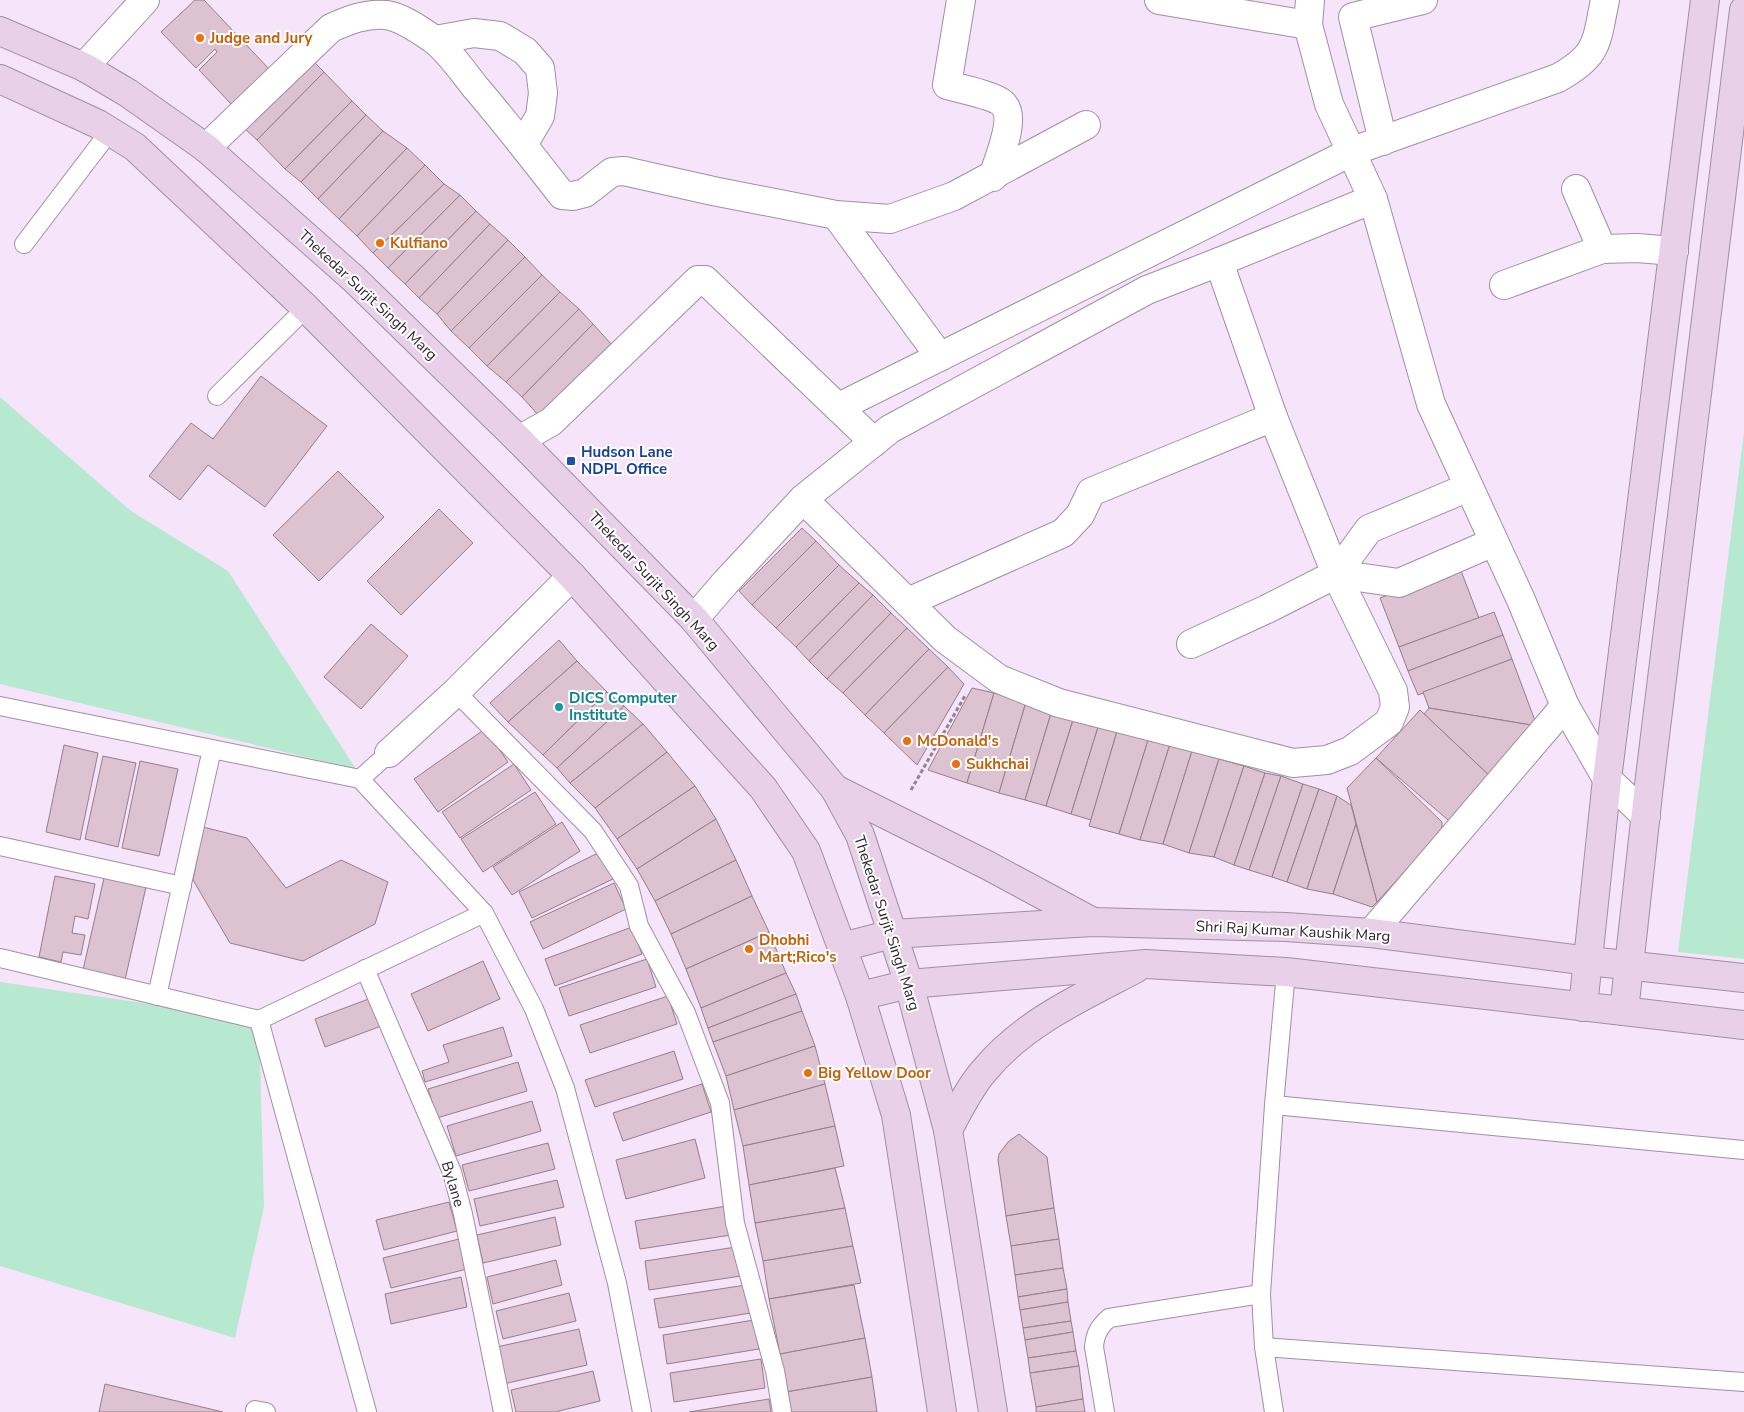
<svg xmlns="http://www.w3.org/2000/svg" width="1744" height="1412" font-family="'Nunito Sans',sans-serif">
<rect width="100%" height="100%" fill="#f6e4fb"/>
<g fill="#b6e9cf">
<polygon points="0,397 131,511 228,571 356,769 0,684"/>
<polygon points="1744,432 1744,959 1678,952"/>
<polygon points="0,982 259,1020 264,1207 235,1338 0,1266"/>
</g>
<g fill="#ddc2d2" stroke="#967d8b">
<polygon points="195,0 204,0 270,70 232,105 199,70 217,52 215,49 196,68 161,32"/>
<polygon points="310,58 324,72 257,140 243,127"/>
<polygon points="324,72 352,101 285,169 257,140"/>
<polygon points="352,101 366,115 301,182 285,169"/>
<polygon points="366,115 383,131 318,199 301,182"/>
<polygon points="383,131 407,148 339,219 318,199"/>
<polygon points="407,148 425,165 357,236 339,219"/>
<polygon points="425,165 444,184 373,253 357,236"/>
<polygon points="444,184 460,195 388,268 373,253"/>
<polygon points="460,195 476,211 405,284 388,268"/>
<polygon points="476,211 490,224 419,298 405,284"/>
<polygon points="490,224 508,240 437,314 419,298"/>
<polygon points="508,240 525,257 451,331 437,314"/>
<polygon points="525,257 542,275 469,348 451,331"/>
<polygon points="542,275 560,292 487,366 469,348"/>
<polygon points="560,292 579,309 506,382 487,366"/>
<polygon points="579,309 593,324 522,397 506,382"/>
<polygon points="593,324 611,344 540,417 522,397"/>
<polygon points="261,376 327,426 265,507 208,465 180,500 149,476 191,423 213,439"/>
<polygon points="338,471 384,517 319,581 273,535"/>
<polygon points="439,509 473,543 401,615 367,581"/>
<polygon points="802,528 816,541 752,605 739,591"/>
<polygon points="816,541 839,565 776,628 752,605"/>
<polygon points="839,565 859,583 796,647 776,628"/>
<polygon points="1460,568 1479,618 1399,647 1380,598"/>
<polygon points="859,583 873,595 809,661 796,647"/>
<polygon points="873,595 891,613 827,679 809,661"/>
<polygon points="1494,612 1503,635 1408,671 1399,647"/>
<polygon points="891,613 907,628 843,693 827,679"/>
<polygon points="371,624 408,656 361,709 324,677"/>
<polygon points="907,628 929,649 865,715 843,693"/>
<polygon points="1503,635 1512,659 1418,695 1408,671"/>
<polygon points="559,640 577,661 508,722 490,703"/>
<polygon points="929,649 948,667 884,733 865,715"/>
<polygon points="1512,659 1537,726 1429,708 1423,692"/>
<polygon points="577,661 607,692 543,755 508,722"/>
<polygon points="948,667 964,684 917,765 884,733"/>
<polygon points="972,688 994,693 967,783 928,770"/>
<polygon points="607,692 624,706 557,768 543,755"/>
<polygon points="994,693 1026,702 999,793 967,783"/>
<polygon points="1026,702 1052,710 1025,800 999,793"/>
<polygon points="624,706 643,724 570,783 557,768"/>
<polygon points="1429,708 1537,726 1493,779 1424,714"/>
<polygon points="1052,710 1074,717 1046,806 1025,800"/>
<polygon points="1420,710 1493,779 1455,826 1376,758"/>
<polygon points="1074,717 1099,724 1071,814 1046,806"/>
<polygon points="643,724 667,752 595,808 570,783"/>
<polygon points="1099,724 1118,728 1091,820 1071,814"/>
<polygon points="1118,728 1149,737 1119,834 1089,826"/>
<polygon points="485,729 508,762 438,812 414,779"/>
<polygon points="1149,737 1170,744 1140,840 1119,834"/>
<polygon points="1170,744 1192,751 1163,844 1140,840"/>
<polygon points="64,745 98,753 80,840 46,832"/>
<polygon points="1192,751 1219,759 1189,853 1163,844"/>
<polygon points="667,752 695,786 617,839 595,808"/>
<polygon points="103,756 136,763 118,847 85,839"/>
<polygon points="1376,758 1442,822 1442,830 1377,902 1347,788"/>
<polygon points="1219,759 1244,766 1214,857 1189,853"/>
<polygon points="140,761 178,769 159,856 122,848"/>
<polygon points="514,764 531,790 460,838 442,812"/>
<polygon points="1244,766 1265,773 1234,865 1214,857"/>
<polygon points="1265,773 1281,776 1249,870 1234,865"/>
<polygon points="1281,776 1303,784 1272,877 1249,870"/>
<polygon points="1303,784 1319,789 1287,882 1272,877"/>
<polygon points="695,786 716,819 637,869 617,839"/>
<polygon points="1319,789 1337,796 1307,889 1287,882"/>
<polygon points="535,792 556,824 483,872 461,839"/>
<polygon points="1337,796 1351,805 1356,824 1333,894 1307,889"/>
<polygon points="716,819 736,860 655,901 637,869"/>
<polygon points="562,822 580,851 512,895 493,867"/>
<polygon points="1356,824 1377,902 1372,907 1333,894"/>
<polygon points="203,827 247,838 286,888 341,860 388,882 375,924 303,961 230,943 193,880"/>
<polygon points="602,851 615,878 532,918 519,892"/>
<polygon points="736,860 752,896 671,934 655,901"/>
<polygon points="55,876 95,884 88,919 75,916 72,933 85,935 81,955 63,952 61,962 39,957"/>
<polygon points="104,878 146,887 125,980 83,970"/>
<polygon points="614,883 626,909 543,949 530,922"/>
<polygon points="752,896 769,932 686,969 671,934"/>
<polygon points="632,927 642,954 555,986 545,959"/>
<polygon points="769,932 786,973 701,1008 686,969"/>
<polygon points="647,959 656,987 569,1016 559,988"/>
<polygon points="483,961 500,999 428,1031 411,994"/>
<polygon points="786,973 796,994 708,1028 701,1008"/>
<polygon points="796,994 802,1011 713,1042 708,1028"/>
<polygon points="668,996 677,1024 590,1053 580,1025"/>
<polygon points="374,997 384,1025 325,1047 315,1019"/>
<polygon points="802,1011 815,1046 726,1076 713,1042"/>
<polygon points="503,1027 512,1056 425,1082 422,1071 449,1062 443,1045"/>
<polygon points="815,1046 825,1084 734,1110 726,1076"/>
<polygon points="674,1051 683,1079 595,1107 585,1080"/>
<polygon points="518,1062 527,1091 437,1118 428,1089"/>
<polygon points="702,1084 711,1112 623,1141 613,1113"/>
<polygon points="825,1084 835,1126 743,1146 734,1110"/>
<polygon points="532,1101 541,1131 456,1156 447,1126"/>
<polygon points="835,1126 844,1166 749,1185 743,1146"/>
<polygon points="1019,1134 1047,1157 1054,1208 1006,1216 998,1160 999,1154 1008,1142"/>
<polygon points="695,1139 705,1178 626,1199 616,1160"/>
<polygon points="548,1143 555,1169 469,1191 462,1165"/>
<polygon points="835,1168 845,1208 755,1223 749,1185"/>
<polygon points="557,1180 564,1207 480,1226 474,1199"/>
<polygon points="449,1202 457,1231 384,1250 376,1220"/>
<polygon points="727,1206 731,1235 640,1249 635,1221"/>
<polygon points="845,1208 853,1246 763,1261 755,1223"/>
<polygon points="1054,1208 1059,1239 1011,1246 1006,1216"/>
<polygon points="555,1217 561,1245 483,1263 477,1235"/>
<polygon points="463,1238 471,1268 391,1288 383,1258"/>
<polygon points="1059,1239 1063,1268 1015,1275 1011,1246"/>
<polygon points="853,1246 861,1283 769,1299 763,1261"/>
<polygon points="736,1247 741,1276 649,1290 645,1261"/>
<polygon points="556,1260 562,1285 493,1304 487,1277"/>
<polygon points="1063,1268 1067,1289 1018,1297 1015,1275"/>
<polygon points="461,1277 467,1307 391,1324 385,1294"/>
<polygon points="746,1285 751,1313 659,1328 654,1299"/>
<polygon points="854,1285 865,1338 780,1354 769,1299"/>
<polygon points="1067,1289 1068,1302 1020,1310 1018,1297"/>
<polygon points="569,1293 576,1321 503,1339 496,1311"/>
<polygon points="1068,1302 1071,1321 1023,1328 1020,1310"/>
<polygon points="754,1320 759,1349 667,1364 663,1335"/>
<polygon points="1071,1321 1073,1332 1025,1340 1023,1328"/>
<polygon points="579,1329 587,1365 499,1385 492,1348"/>
<polygon points="1073,1332 1076,1351 1028,1358 1025,1340"/>
<polygon points="865,1338 872,1377 786,1392 780,1354"/>
<polygon points="1076,1351 1079,1366 1030,1373 1028,1358"/>
<polygon points="761,1359 765,1388 674,1402 670,1373"/>
<polygon points="1079,1366 1083,1399 1036,1407 1030,1373"/>
<polygon points="593,1371 600,1401 555,1412 516,1412 511,1390"/>
<polygon points="872,1377 877,1412 790,1412 786,1392"/>
<polygon points="105,1384 223,1412 99,1412"/>
<polygon points="769,1399 771,1412 689,1412"/>
<polygon points="1083,1399 1085,1412 1036,1412 1036,1407"/>
</g>
<g fill="none" stroke-linecap="round" stroke-linejoin="round">
<defs>
<g id="lane">
<polyline points="24,244 110,131"/>
<polyline points="217,396 306,308"/>
<polyline points="456,692 593,831 629,886 639,926 686,1013 720,1103 735,1223 775,1371 782,1412"/>
<polyline points="0,706 360,779"/>
<polyline points="389,753 360,779 484,913 534,1009 565,1088 617,1283 642,1412"/>
<polyline points="0,846 182,886"/>
<polyline points="0,958 259,1020"/>
<polyline points="365,969 452,1172 463,1214 503,1412"/>
<polyline points="157,996 212,749"/>
<polyline points="1274,1105 1744,1150"/>
<polyline points="1264,1347 1744,1382"/>
<polyline points="255,1410 266,1412"/>
<polyline points="367,1412 259,1020 484,913"/>
<path d="M 1105,1412 L 1094,1347 C 1095,1334 1099,1327 1109,1318 L 1261,1294"/>
<polyline points="1274,1412 1264,1347 1261,1294 1274,1105 1286,972"/>
</g>
<g id="street">
<path d="M 961,0 L 947,85 C 958,88 995,96 1002,103 C 1018,117 998,159 993,177"/>
<polyline points="1159,0 1308,25"/>
<polyline points="1310,0 1308,25 1329,104 1373,199 1431,404 1521,600 1565,706 1607,779 1646,816"/>
<polyline points="435,40 474,33 500,36 525,51 540,68 543,93 540,116 523,145"/>
<polyline points="84,67 145,0"/>
<polyline points="1383,141 1353,17 1423,0"/>
<path d="M 206,148 L 331,28 C 349,20 366,13 386,15 C 402,17 420,30 433,39 C 448,50 464,73 476,88 C 506,123 534,159 562,195 L 573,196 L 585,193 L 612,172 L 624,171 L 713,191 L 836,215 L 890,219 L 954,196 L 1086,125"/>
<polyline points="1576,189 1602,249"/>
<polyline points="836,215 940,357"/>
<polyline points="1219,262 1273,417"/>
<polyline points="1504,285 1602,249 1637,248 1674,251"/>
<path d="M 839,407 L 1353,151 L 1558,78 C 1599,55 1596,43 1605,0"/>
<polyline points="519,440 551,422 698,280 705,280 874,442"/>
<polyline points="1469,487 1369,529 1336,574 1399,583 1494,542"/>
<polyline points="803,499 945,639 999,679 1059,703 1293,763 1327,760 1350,751 1389,722 1395,707 1393,691 1336,574"/>
<polyline points="908,602 1063,533 1080,515 1091,492 1273,417 1336,574 1267,609 1191,644"/>
<polyline points="694,619 725,583 803,499 890,429 1147,290 1219,262 1373,199"/>
<polyline points="389,753 456,692 572,576"/>
<polyline points="1371,933 1565,706"/>
</g>
<g id="secondary">
<polyline points="0,31 84,67 128,93 206,148 354,279 519,440 694,619 835,789 860,835 909,984 948,1130 993,1412"/>
<polyline points="0,79 98,124 135,147 306,308 572,576 763,788 806,851 860,996 896,1115 942,1412"/>
<polyline points="835,789 987,865 1093,922"/>
<polyline points="842,947 892,934 1093,922 1286,927 1371,933 1589,961 1744,978"/>
<polyline points="860,996 909,984 1146,964 1286,972 1744,1025"/>
<polyline points="1583,1007 1607,779 1705,0"/>
<polyline points="1624,1011 1649,785 1744,10"/>
<path d="M 948,1130 C 959,1110 969,1088 984,1071 C 1023,1023 1082,997 1135,969"/>
</g>
</defs>
<use href="#lane" stroke="#9f8fa4" stroke-width="20"/>
<use href="#street" stroke="#9f8fa4" stroke-width="30"/>
<use href="#secondary" stroke="#9f8fa4" stroke-width="30"/>
<polyline stroke="#908494" stroke-width="3" stroke-dasharray="4 2.5" stroke-linecap="butt" points="911,790 966,694"/>
<use href="#lane" stroke="#fff" stroke-width="18"/>
<use href="#street" stroke="#fff" stroke-width="28"/>
<use href="#secondary" stroke="#e8d0e8" stroke-width="28"/>
</g>
<g fill="#e8710a" stroke="#fff" stroke-width="2">
<circle cx="200" cy="38" r="5"/>
<circle cx="380" cy="243" r="5"/>
<circle cx="907" cy="741" r="5"/>
<circle cx="956" cy="764" r="5"/>
<circle cx="749" cy="949" r="5"/>
<circle cx="808" cy="1073" r="5"/>
</g>
<rect fill="#1a4fb4" stroke="#fff" stroke-width="2" x="566" y="456" width="10" height="10" rx="2.5"/>
<circle fill="#0f9aa8" stroke="#fff" stroke-width="2" cx="559" cy="707" r="5"/>
<g text-anchor="middle" stroke-width="4" stroke-linejoin="round" paint-order="stroke">
<g font-size="15" font-weight="bold" fill="#c56008" stroke="#fff" text-anchor="start">
<text x="210" y="43">Judge and Jury</text>
<text x="390" y="248">Kulfiano</text>
<text x="917" y="746">McDonald's</text>
<text x="966" y="769">Sukhchai</text>
<text x="759" y="945">Dhobhi<tspan x="759" dy="17">Mart;Rico's</tspan></text>
<text x="818" y="1078">Big Yellow Door</text>
</g>
<g font-size="15" fill="#2c252e" stroke="#fff">
<text transform="translate(368 295) rotate(43)" y="5">Thekedar Surjit Singh Marg</text>
<text transform="translate(654 581) rotate(47)" y="5">Thekedar Surjit Singh Marg</text>
<text transform="translate(887 923) rotate(72)" y="5">Thekedar Surjit Singh Marg</text>
<text transform="translate(1293 931) rotate(3)" y="5">Shri Raj Kumar Kaushik Marg</text>
<text transform="translate(453 1184) rotate(73)" y="5">Bylane</text>
</g>
<g font-size="15" font-weight="bold" fill="#164399" stroke="#fff" text-anchor="start">
<text x="581" y="457">Hudson Lane<tspan x="581" dy="17">NDPL Office</tspan></text>
</g>
<g font-size="15" font-weight="bold" fill="#0d838f" stroke="#fff" text-anchor="start">
<text x="569" y="703">DICS Computer<tspan x="569" dy="17">Institute</tspan></text>
</g>
</g>
</svg>
